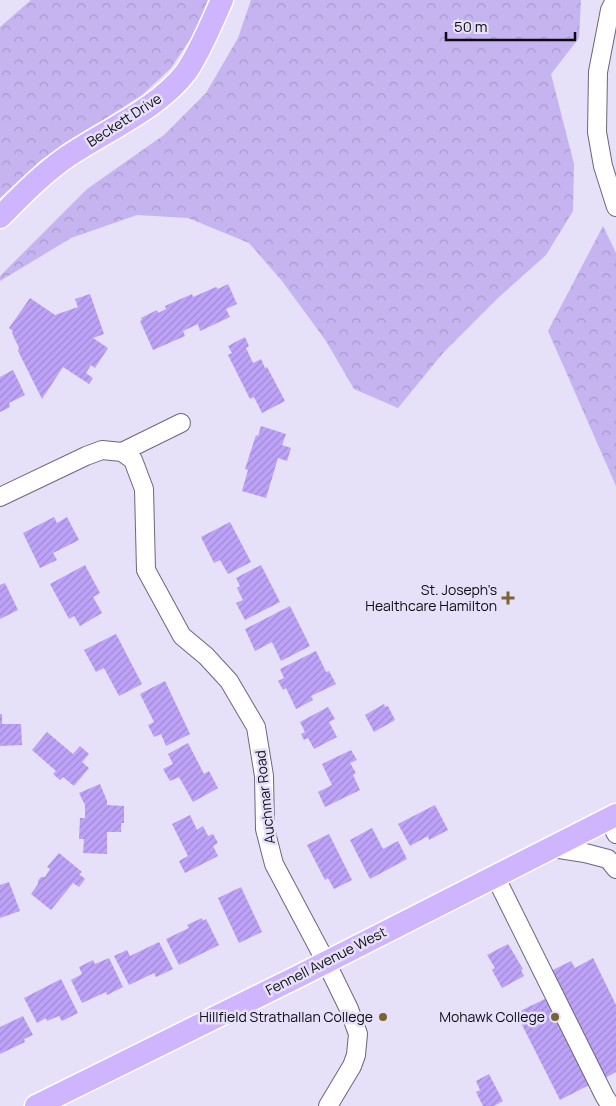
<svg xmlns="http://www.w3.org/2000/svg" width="616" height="1106" font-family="Manrope,sans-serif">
<defs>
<pattern id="forest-crowns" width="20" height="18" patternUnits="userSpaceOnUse" patternTransform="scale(1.25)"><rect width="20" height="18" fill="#c6b4f0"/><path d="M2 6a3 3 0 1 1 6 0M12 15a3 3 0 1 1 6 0" fill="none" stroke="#a999cd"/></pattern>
<pattern id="building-hatch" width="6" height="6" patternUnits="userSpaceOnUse" patternTransform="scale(1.25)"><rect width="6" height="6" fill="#bda2f7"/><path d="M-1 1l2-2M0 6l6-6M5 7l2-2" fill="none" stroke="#a18ad3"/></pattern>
</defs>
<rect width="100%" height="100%" fill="#e6e0f8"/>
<g fill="url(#forest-crowns)">
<polygon points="31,0 208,0 195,32 171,68 142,95 41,160 0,198 0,27"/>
<polygon points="251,0 581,0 579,38 551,74 574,164 573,211 546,255 498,298 443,353 398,408 354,389 326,341 282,281 249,243 188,218 137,215 71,238 0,281 0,276 87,189 164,135 206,93 238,38"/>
<polygon points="603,226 616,253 616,486 548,331"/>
</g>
<g fill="url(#building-hatch)">
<polygon points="228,284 237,304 226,309 230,317 200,331 198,324 183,331 185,336 153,350 140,321 142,320 141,318 157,310 158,313 166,309 165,306 192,294 193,297 216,287 218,289"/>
<polygon points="90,294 104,334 93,338 108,348 95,368 91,365 86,373 93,378 89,384 63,367 42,399 18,351 19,348 12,333 13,331 9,328 30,298 55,315 78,307 75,299"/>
<polygon points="245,337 249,346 246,348 253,363 261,359 265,368 267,367 285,401 262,413 254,397 250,399 228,355 232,353 228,346"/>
<polygon points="13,370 25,395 9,403 10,407 0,412 0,377"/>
<polygon points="261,426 286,434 282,445 291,448 287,461 278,458 266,498 242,491 248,470 245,469 256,435 258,436"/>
<polygon points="54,517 57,523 67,517 79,540 53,553 57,560 40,568 23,533"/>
<polygon points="230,522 251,562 228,574 220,560 214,563 201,537"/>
<polygon points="85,565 100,593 93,597 102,613 80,626 74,616 69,619 50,584"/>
<polygon points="261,565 280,602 245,620 236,603 243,600 237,588 240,586 236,578"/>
<polygon points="5,583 18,610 0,619 0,585"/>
<polygon points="290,606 310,646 281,661 272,642 255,651 245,629"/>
<polygon points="116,634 142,684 119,696 104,668 96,672 84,650"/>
<polygon points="316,651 326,672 329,671 336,684 311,696 313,700 296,709 286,688 283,690 278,681 284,678 280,669"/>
<polygon points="165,681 190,734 166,746 161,734 154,737 148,725 154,722 140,694"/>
<polygon points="384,704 385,707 388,706 395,720 374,732 365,715"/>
<polygon points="328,707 335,719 329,722 337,737 314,749 308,738 304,740 301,734 305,732 300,722"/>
<polygon points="0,714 2,714 2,724 21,724 22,745 0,746"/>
<polygon points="47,732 73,754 80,746 89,754 82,762 89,768 74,786 63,777 60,780 53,774 56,771 32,750"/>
<polygon points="188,743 204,774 209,771 218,788 193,802 179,777 170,781 163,769 173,764 168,754"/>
<polygon points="351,750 357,760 350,763 356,773 353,775 360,790 325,807 318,792 332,785 322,764"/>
<polygon points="100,784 107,801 107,805 124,806 124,823 121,823 121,832 107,832 107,854 83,853 84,839 79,839 80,818 85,818 85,805 79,793"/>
<polygon points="435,805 448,830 429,840 428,836 410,846 398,824"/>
<polygon points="190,815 197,830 203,826 208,836 213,834 218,843 213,846 218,856 185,873 179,861 188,856 172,824"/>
<polygon points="372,828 383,849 398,841 407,859 370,879 350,840"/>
<polygon points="329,834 352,880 334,889 328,878 325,880 307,845"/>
<polygon points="59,853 82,872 79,874 85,879 79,887 73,883 51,910 31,894 38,884 38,881 41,877 45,877 50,869 47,867"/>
<polygon points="9,882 20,911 0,918 0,885"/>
<polygon points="241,887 262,932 239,943 218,898"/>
<polygon points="202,918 203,921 206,919 219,945 179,965 166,939 189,928 187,925"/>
<polygon points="159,942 173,969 156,977 154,973 129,985 114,956 127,950 130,956"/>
<polygon points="508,944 523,969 521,970 524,976 502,988 492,970 495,968 487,955"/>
<polygon points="109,958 123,987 107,995 106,992 82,1003 71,980 82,974 79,967 93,960 95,964"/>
<polygon points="593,958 616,1005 616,1072 605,1078 551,971 571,961 575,968"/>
<polygon points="61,979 78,1013 62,1021 59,1016 47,1021 46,1018 37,1023 24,998"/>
<polygon points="547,998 591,1084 560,1100 516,1013"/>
<polygon points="23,1016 33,1035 24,1039 25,1042 0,1054 0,1027"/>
<polygon points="489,1074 503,1101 494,1106 483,1106 476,1092 480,1090 476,1081"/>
</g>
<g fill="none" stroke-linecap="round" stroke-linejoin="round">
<defs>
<g id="minor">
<polyline points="615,0 610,10 598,72 597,132 603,166 616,207"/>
<polyline points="122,452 181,423"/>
<polyline points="0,497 86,456 102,450 122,452 133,460 144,489 146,570 182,636 206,656 229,681 256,727 264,776 265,829 274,864 326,962 349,1009 358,1034 356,1055 352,1066 328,1106"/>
<polyline points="609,819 616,834"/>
<polyline points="553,848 585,853 608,859 616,869"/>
<polyline points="495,876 605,1097 611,1106"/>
</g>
<g id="major">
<path d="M 0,217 C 22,195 42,174 68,156 C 105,131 159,108 186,72 C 200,52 212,22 222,0"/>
<polyline points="36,1106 299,976 616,815"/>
</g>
</defs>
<use href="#minor" stroke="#6d677c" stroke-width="20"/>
<use href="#major" stroke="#fff" stroke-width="25"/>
<use href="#minor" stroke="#fff" stroke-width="18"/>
<use href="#major" stroke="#cfb5fe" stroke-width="22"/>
</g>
<g fill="#796534" stroke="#e6e0f8" stroke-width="2">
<path d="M505.5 590.5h5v5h5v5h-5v5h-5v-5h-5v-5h5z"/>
<circle cx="383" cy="1017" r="5"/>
<circle cx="555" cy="1017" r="5"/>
</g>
<g text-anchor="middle" stroke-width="5" stroke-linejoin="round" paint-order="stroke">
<g font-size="14" fill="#0d0b13" stroke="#e6e0f8">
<text transform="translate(124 120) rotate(-33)" y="5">Beckett Drive</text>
<text transform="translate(265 797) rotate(-96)" y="5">Auchmar Road</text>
<text transform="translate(326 961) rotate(-27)" y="5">Fennell Avenue West</text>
</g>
<g font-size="14" fill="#0d0b13" stroke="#e6e0f8" text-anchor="end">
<text x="497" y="595">St. Joseph's<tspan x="497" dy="16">Healthcare Hamilton</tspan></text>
<text x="373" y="1022">Hillfield Strathallan College</text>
<text x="545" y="1022">Mohawk College</text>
</g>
</g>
<path d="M446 32v8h129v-8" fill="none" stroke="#0d0b13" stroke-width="2.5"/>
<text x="454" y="32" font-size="15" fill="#0d0b13" stroke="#e6e0f8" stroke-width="4" paint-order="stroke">50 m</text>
</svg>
